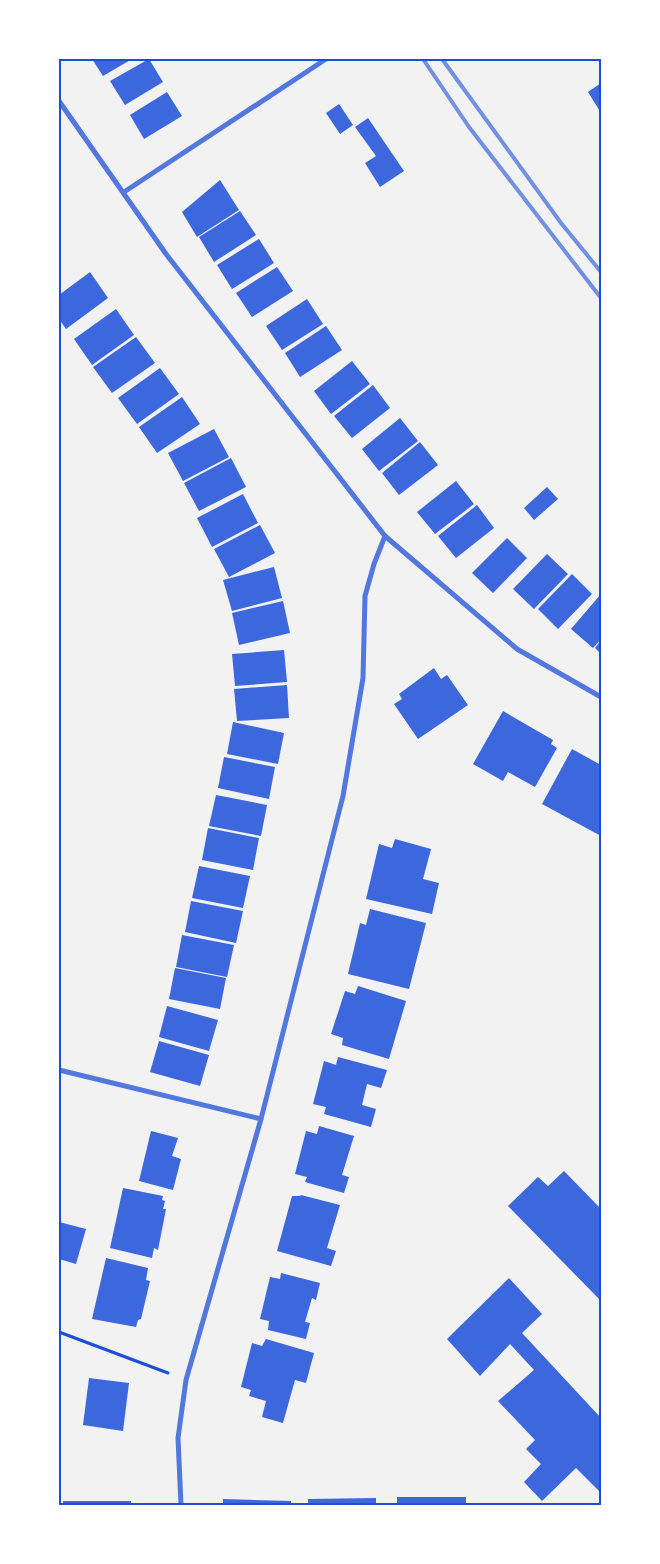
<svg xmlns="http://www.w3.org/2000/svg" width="660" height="1564" font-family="'Noto Serif',serif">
<rect width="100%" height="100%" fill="#f2f2f2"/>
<g fill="#3d67dc">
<polygon points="92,59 132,59 103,76"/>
<polygon points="149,59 163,82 125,105 110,81"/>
<polygon points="601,83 601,113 588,92"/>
<polygon points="167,92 182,116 144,139 130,115"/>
<polygon points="339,104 353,125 340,134 326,113"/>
<polygon points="368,118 404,171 380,187 365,163 376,156 355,127"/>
<polygon points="220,180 239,210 197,237 182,212"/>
<polygon points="240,211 256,235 214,262 199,237"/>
<polygon points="259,239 274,263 232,289 217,265"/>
<polygon points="277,267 293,291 252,317 236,293"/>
<polygon points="90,272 108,298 66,329 59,319 59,295"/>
<polygon points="307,299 323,324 282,350 266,326"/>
<polygon points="116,309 134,335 92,365 74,339"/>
<polygon points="326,326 342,350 300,377 285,353"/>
<polygon points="136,337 155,363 112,393 93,367"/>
<polygon points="352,361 370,384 331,414 314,391"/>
<polygon points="160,368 179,394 137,424 118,398"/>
<polygon points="373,385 390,408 352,438 334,416"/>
<polygon points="182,397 200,424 157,453 139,427"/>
<polygon points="400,418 418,441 379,471 362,449"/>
<polygon points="214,429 229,457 183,481 168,453"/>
<polygon points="420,442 438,465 399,495 382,473"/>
<polygon points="231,458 246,487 199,511 184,483"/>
<polygon points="456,481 474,504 435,534 417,512"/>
<polygon points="547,487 558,499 534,520 524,508"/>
<polygon points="243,494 258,523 212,547 197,518"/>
<polygon points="477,505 494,528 456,558 438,536"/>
<polygon points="260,525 275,553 229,577 214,549"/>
<polygon points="507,538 527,558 493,593 472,573"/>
<polygon points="547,554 568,574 534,609 513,589"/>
<polygon points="274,567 282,598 232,611 223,580"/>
<polygon points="572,574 592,594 558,629 538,609"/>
<polygon points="601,594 601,639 593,648 571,629"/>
<polygon points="283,601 290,633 239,645 232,613"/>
<polygon points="601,640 601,654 595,648"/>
<polygon points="284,650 287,682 235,686 232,654"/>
<polygon points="434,668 441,679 447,675 468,705 418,739 394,704 402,699 399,694"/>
<polygon points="287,685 289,718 237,721 234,689"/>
<polygon points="503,711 553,740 551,744 557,748 535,787 508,772 503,781 473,764"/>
<polygon points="233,722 284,733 278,764 227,754"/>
<polygon points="572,749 601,765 601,836 542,804"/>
<polygon points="224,757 275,767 269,799 218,788"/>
<polygon points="216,795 267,805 261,836 209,826"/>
<polygon points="208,828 259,838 253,870 202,860"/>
<polygon points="395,839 431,849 423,879 439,883 432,914 366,899 379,844 392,848"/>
<polygon points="199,866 250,876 243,908 192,898"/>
<polygon points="191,901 243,911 236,943 185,932"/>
<polygon points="370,909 426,923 409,989 348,974 360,923 366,925"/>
<polygon points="182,935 234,945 227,977 176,967"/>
<polygon points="175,968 226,978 220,1009 169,999"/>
<polygon points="358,986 406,1001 389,1059 342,1045 343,1038 331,1034 345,991 355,994"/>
<polygon points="167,1006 218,1020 209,1051 159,1037"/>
<polygon points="159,1041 209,1055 200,1086 150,1072"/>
<polygon points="338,1057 387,1070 381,1088 367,1084 362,1105 376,1109 371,1127 324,1114 326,1107 313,1104 324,1061 336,1065"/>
<polygon points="319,1126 354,1136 342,1175 349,1177 344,1193 305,1182 307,1177 295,1174 306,1131 317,1134"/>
<polygon points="151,1131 178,1138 172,1156 181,1159 173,1190 139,1181"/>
<polygon points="564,1171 601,1209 601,1301 508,1206 538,1177 548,1186"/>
<polygon points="123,1188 163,1196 162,1200 165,1201 163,1209 166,1209 158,1250 154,1248 152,1258 110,1248"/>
<polygon points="301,1195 340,1205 327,1248 336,1251 331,1266 277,1251 292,1196 300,1196"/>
<polygon points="59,1222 86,1229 76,1264 59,1259"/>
<polygon points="106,1258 148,1268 146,1280 150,1281 141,1319 138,1320 136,1327 92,1319"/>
<polygon points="281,1273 320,1283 316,1300 312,1298 305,1322 310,1323 306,1339 268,1330 269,1321 260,1319 270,1277 280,1279"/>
<polygon points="509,1278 542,1314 522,1333 601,1418 601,1493 576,1468 542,1501 524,1482 541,1464 526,1449 535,1440 498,1401 534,1370 510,1344 480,1376 447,1339"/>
<polygon points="266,1339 314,1353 306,1383 295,1380 283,1423 262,1417 266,1401 249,1396 251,1390 241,1387 252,1343 262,1346"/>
<polygon points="89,1378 129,1383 123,1431 83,1425"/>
<rect x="397" y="1497" width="69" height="8"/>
<polygon points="376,1498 376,1505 308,1505 308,1499"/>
<polygon points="223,1499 291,1501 291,1505 223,1505"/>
<rect x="63" y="1501" width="68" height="4"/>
</g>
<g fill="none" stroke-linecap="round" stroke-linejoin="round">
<polyline stroke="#1d4ed8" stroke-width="3" points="59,1332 168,1373"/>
<g stroke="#5277de" stroke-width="5">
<polyline points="59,101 166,254 385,536 517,649 601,697"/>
<polyline points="124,192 326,59"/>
<polyline points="59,1070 261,1119"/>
<polyline points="181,1505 178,1438 186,1380 261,1119 343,796 363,678 365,596 374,564 385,536"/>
</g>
<g stroke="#7290e2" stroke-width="4">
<polyline points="423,59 469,127 601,298"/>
<polyline points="442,59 561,223 601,272"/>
</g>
</g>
<rect width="660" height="1564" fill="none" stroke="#ffffff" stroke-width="120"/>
<rect x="60" y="60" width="540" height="1444" fill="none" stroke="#1d4ed8" stroke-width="2"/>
</svg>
